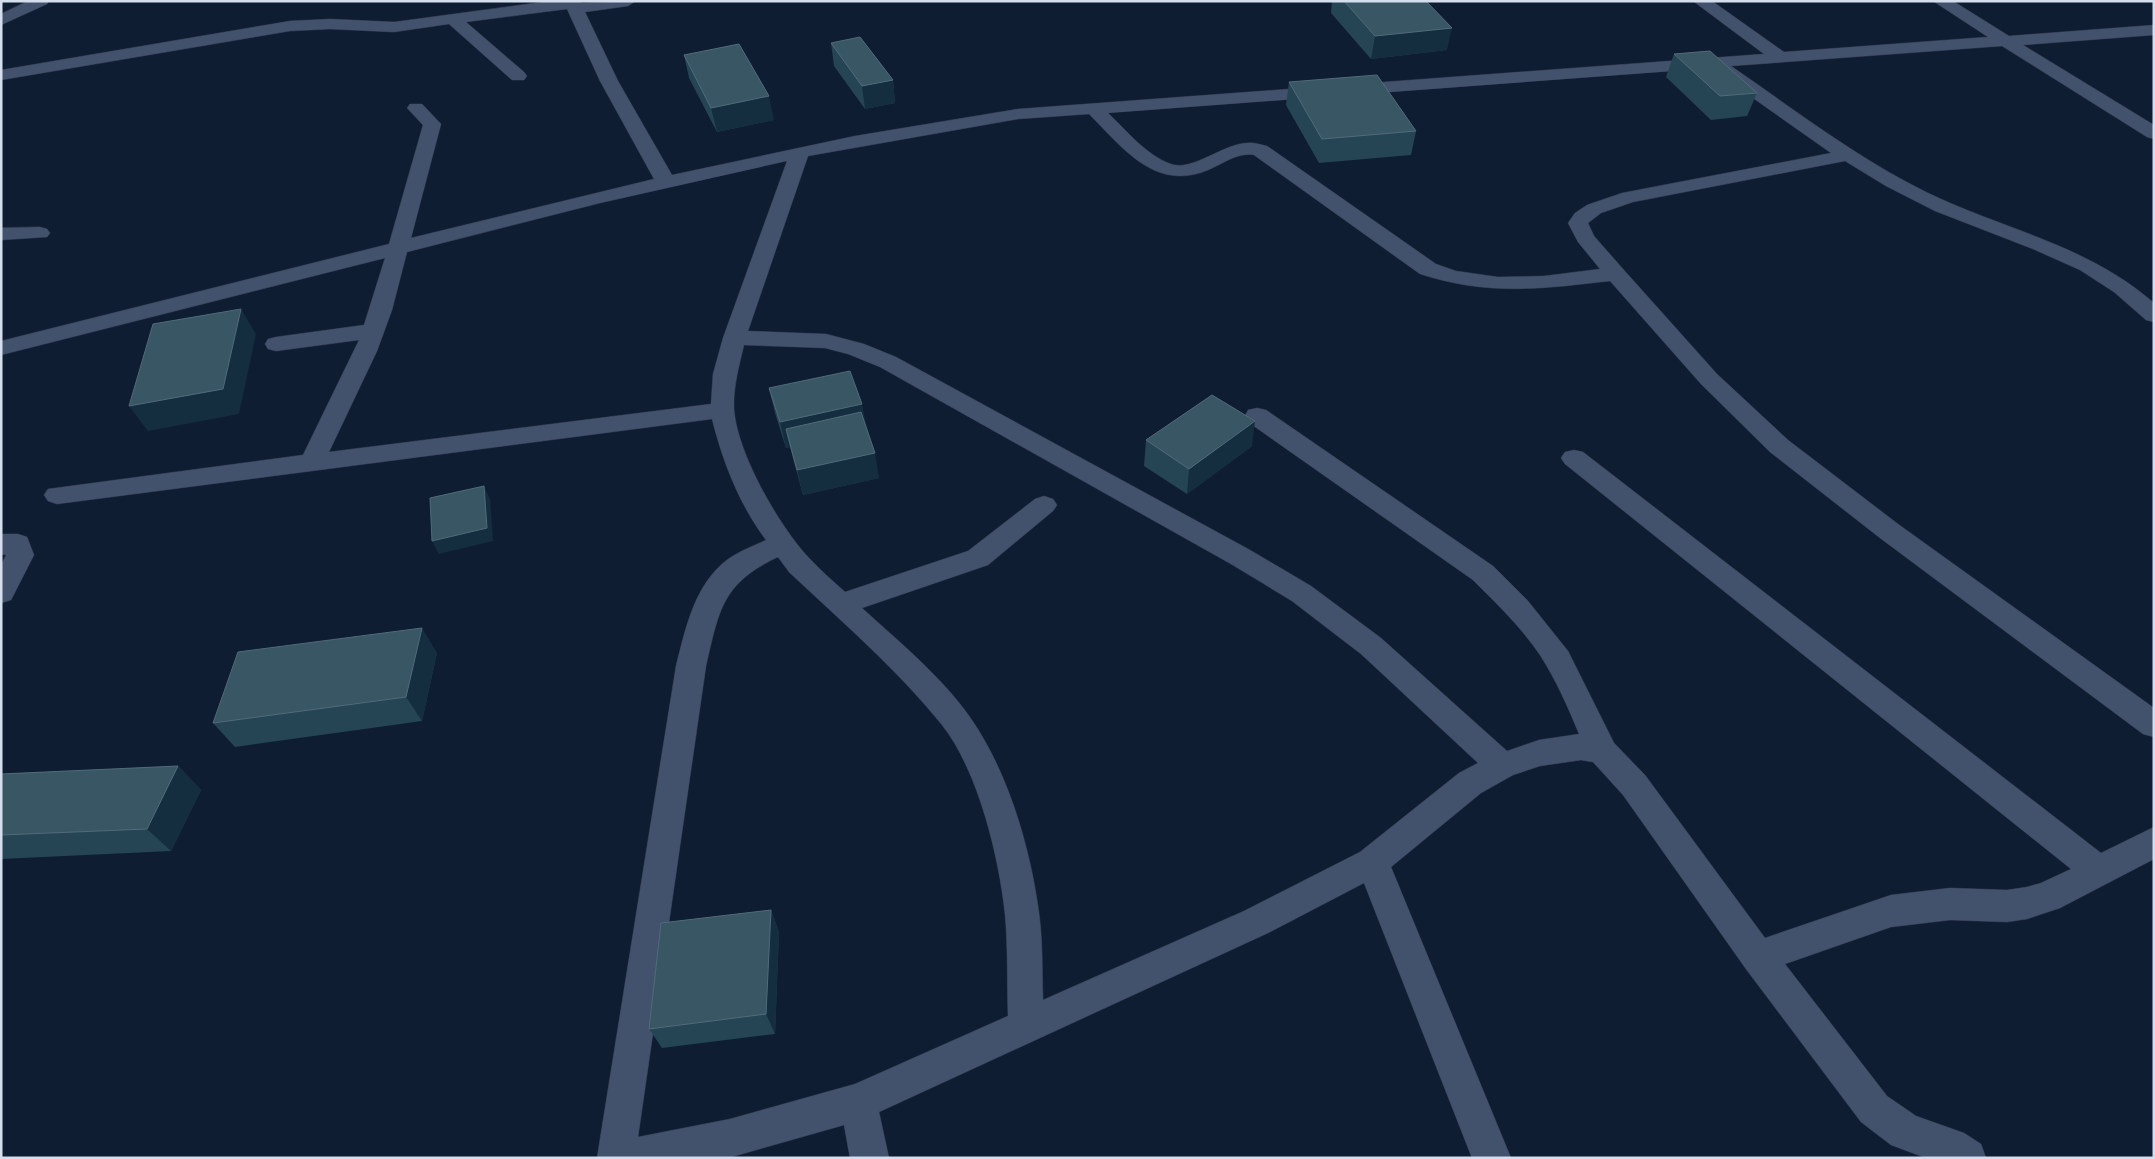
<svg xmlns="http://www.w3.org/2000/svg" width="2155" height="1159" font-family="Arial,sans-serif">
<rect width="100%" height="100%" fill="#0f1d33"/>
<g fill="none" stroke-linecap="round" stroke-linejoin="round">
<defs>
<g id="minor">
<polygon points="28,1 49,1 47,4 1,25 1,14"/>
<path d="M 550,1 L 580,1 L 581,3 L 636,1 L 628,6 L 585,12 L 618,81 L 672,175 L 855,136 L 1018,109 L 1764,54 L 1693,1 L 1712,1 L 1784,52 L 1988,37 L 1933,1 L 1953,1 L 2009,36 L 2154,25 L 2154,35 L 2023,45 L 2154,125 L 2154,139 L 2147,137 L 2002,46 L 1731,66 C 1795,110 1857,158 1926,192 C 2004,230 2086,244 2154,303 L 2154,322 L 2146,320 L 2114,292 L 2080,270 L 2033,249 L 1935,211 L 1886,186 L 1845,161 L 1633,202 L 1601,213 L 1588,223 L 1594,236 L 1623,269 L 1717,374 L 1788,440 L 1898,524 L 2154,708 L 2154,737 L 2143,734 L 1880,538 L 1770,452 L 1701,384 L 1610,281 C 1539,289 1489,296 1420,274 L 1254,155 C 1237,152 1223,164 1208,170 C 1155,192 1123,148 1089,114 L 1018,119 L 808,156 L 748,331 L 826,334 L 864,344 L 896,357 L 1250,550 L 1311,586 L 1381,638 L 1507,751 L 1539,740 L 1579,734 C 1568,707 1556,680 1540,655 C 1521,627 1497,604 1473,580 L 1248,422 L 1245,416 L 1248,410 L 1257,408 L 1266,410 L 1493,566 L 1528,601 L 1568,651 L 1614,743 L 1645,775 L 1765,938 L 1891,895 L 1950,888 L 2007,890 L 2027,887 L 2041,883 L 2071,869 L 1565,464 L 1561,458 L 1565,452 L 1574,450 L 1583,452 L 2101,853 L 2154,827 L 2154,859 L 2060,908 L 2027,919 L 2007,922 L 1950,920 L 1891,927 L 1785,964 L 1887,1096 L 1916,1116 L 1964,1133 L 1981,1144 L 1986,1158 L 1926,1158 L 1891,1145 L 1861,1122 L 1746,969 L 1623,795 L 1593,762 L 1581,760 L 1540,766 L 1513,775 L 1481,793 L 1391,867 L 1511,1158 L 1472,1158 L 1364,883 L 1268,933 L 879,1112 L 889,1158 L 850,1158 L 844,1125 L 728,1158 L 597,1158 L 676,666 C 685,631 693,590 722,564 C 734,553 751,547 766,540 C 739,504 723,462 712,419 L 57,504 L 48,501 L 44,495 L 48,489 L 303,455 L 359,340 L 276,351 L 268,349 L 265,344 L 268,339 L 276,337 L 364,325 L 385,258 L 1,355 L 1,341 L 389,244 L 423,125 L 407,108 L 410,104 L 422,104 L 441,124 L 411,238 L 654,179 L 600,81 L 567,9 L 466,22 L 524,72 L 527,76 L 524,80 L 512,80 L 449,24 L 394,32 L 330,29 L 290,31 L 1,80 L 1,70 L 290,21 L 330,19 L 394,22 ZM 1714,68 L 1716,72 L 1831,153 L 1622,193 L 1587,205 L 1575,213 L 1568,223 L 1578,242 L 1600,269 L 1544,276 L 1498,277 L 1456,271 L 1436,264 L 1267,146 C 1261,145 1254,142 1248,143 C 1224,143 1192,172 1171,164 C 1147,156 1126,130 1108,113 ZM 787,161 L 723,338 L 713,374 L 711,404 L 329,452 L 377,351 L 392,310 L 407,252 L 600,203 ZM 744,345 L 825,348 L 848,354 L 880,367 L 1231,564 L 1292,601 L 1361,654 L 1478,763 L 1459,773 L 1360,852 L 1244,911 L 1043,1000 C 1042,971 1043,942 1039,913 C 1030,845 1006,764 964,709 C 936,672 896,639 862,608 L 988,565 L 1053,511 L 1057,505 L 1053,499 L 1044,496 L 1035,499 L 968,551 L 845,592 C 833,581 820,570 809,558 C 779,526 737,453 734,409 C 733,388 739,366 744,345 ZM 778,557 L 789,572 C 841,621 897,669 942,725 C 978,770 999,857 1005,914 C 1008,947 1007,982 1008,1016 L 855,1084 L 730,1119 L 638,1137 L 706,666 C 719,610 722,583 778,557 Z"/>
<polygon points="40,227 47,229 50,233 47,237 1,240 1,228"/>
<polygon points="1,534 18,534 27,537 34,555 11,600 1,603 1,565 6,555 1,554"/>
</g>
</defs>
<use href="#minor" stroke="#303648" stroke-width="1"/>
<use href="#minor" fill="#43526c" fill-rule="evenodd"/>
</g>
<g fill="#254554">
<polygon points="1332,1 1426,1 1447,50 1371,59 1331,13"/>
<polygon points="831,43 893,80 895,103 865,109 834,66"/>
<polygon points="1674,54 1757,93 1747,116 1711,120 1666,77"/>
<polygon points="684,55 774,120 717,132 689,78"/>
<polygon points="1289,82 1416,131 1411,155 1319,163 1286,105"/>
<polygon points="769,388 866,425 879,478 803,495 790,447 786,448 775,413"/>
<polygon points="1146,440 1252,446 1187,494 1144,466"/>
<polygon points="437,653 422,721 235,747 213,723"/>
<polygon points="178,766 201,790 171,851 1,859 1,774"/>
<polygon points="771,910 779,932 775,1034 662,1048 649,1029"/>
</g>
<g fill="#142e40">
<polygon points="1452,28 1447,50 1371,59 1375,36"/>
<polygon points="893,80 895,103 865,109 862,86"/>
<polygon points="769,96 774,120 717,132 711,108"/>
<polygon points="241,309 256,334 239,414 148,431 129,406"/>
<polygon points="862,404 867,429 786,429 790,447 786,448 780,422"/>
<polygon points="1255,421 1252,446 1187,494 1189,469"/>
<polygon points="875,453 879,478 803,495 797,470"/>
<polygon points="484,486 490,499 493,541 439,554 432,541"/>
<polygon points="422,628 437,653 422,721 406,697"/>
<polygon points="178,766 201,790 171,851 147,829"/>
<polygon points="771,910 779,932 775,1034 766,1014"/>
</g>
<g fill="#385664" stroke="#516b7a">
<polygon points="1344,1 1426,1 1452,28 1375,36"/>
<polygon points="860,37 893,80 862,86 831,43"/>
<polygon points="739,44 769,96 711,108 684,55"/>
<polygon points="1710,51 1757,93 1720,96 1674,54"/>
<polygon points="1377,75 1416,131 1322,139 1289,82"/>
<polygon points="241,309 223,389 129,406 153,324"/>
<polygon points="850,371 862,404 780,422 769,388"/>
<polygon points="1212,395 1255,421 1189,469 1146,440"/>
<polygon points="861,412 875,453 797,470 786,429"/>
<polygon points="484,486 487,528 432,541 430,498"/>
<polygon points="422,628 406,697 213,723 238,652"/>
<polygon points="178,766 147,829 1,835 1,774"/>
<polygon points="771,910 766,1014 649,1029 661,923"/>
</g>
<rect width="2155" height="1159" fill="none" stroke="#d5deed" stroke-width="5"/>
</svg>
